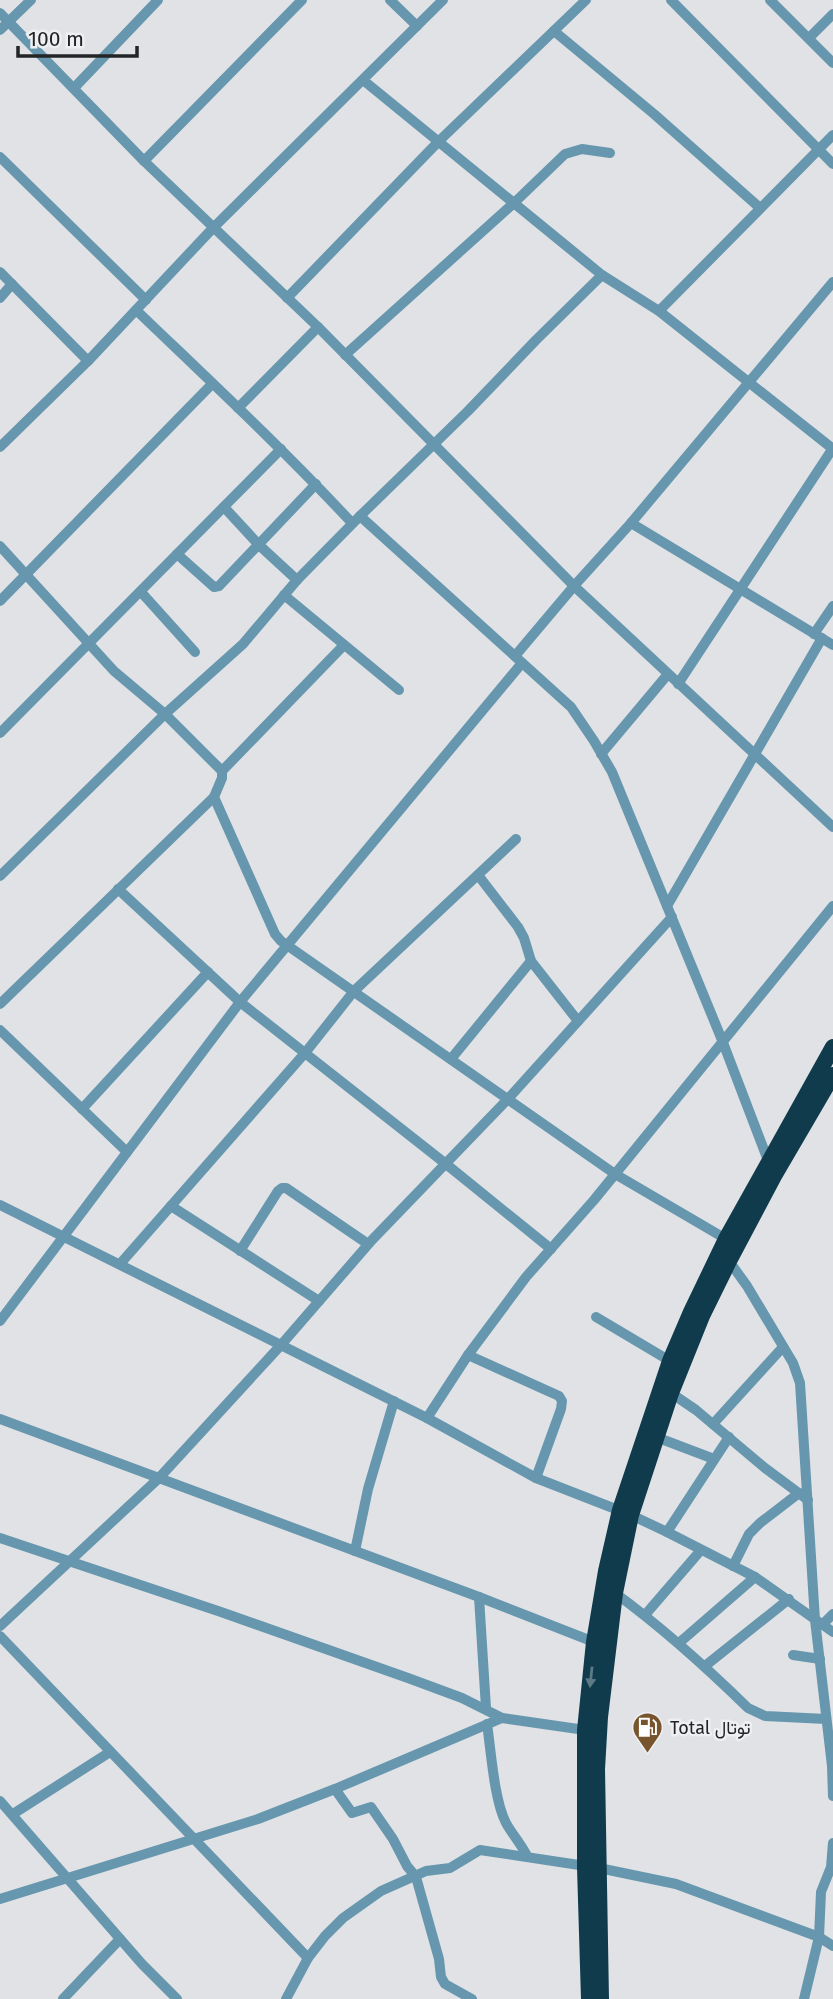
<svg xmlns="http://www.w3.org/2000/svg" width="833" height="1999" font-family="'Fira Sans',Vazirmatn,sans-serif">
<rect width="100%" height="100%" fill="#e0e2e5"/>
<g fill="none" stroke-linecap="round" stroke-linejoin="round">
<g stroke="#6797ae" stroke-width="10">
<polyline points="390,0 417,26"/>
<polyline points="671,0 833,164"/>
<polyline points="770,0 833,63"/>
<polyline points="0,13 144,161 318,327 574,586 833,827"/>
<polyline points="0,30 31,0"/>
<polyline points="554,31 654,114 760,208"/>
<polyline points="809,38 833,14"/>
<polyline points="363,80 602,275 659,311 833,449"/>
<polyline points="74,88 158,0"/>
<polyline points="0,157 146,300"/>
<polyline points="144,161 302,0"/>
<polyline points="0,272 88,361"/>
<polyline points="0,298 12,284"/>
<polyline points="287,298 439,141 586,0"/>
<path d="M 136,310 C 209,380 283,449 352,523"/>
<polyline points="659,311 833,135"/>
<polyline points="345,355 515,202 565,154 582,149 610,153"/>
<polyline points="238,408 318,327"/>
<polyline points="0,447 88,361 213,228 443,0"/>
<polyline points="224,507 259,545 297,580"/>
<polyline points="360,516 571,707 594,741 612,772 722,1040 769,1163"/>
<polyline points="631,523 833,282"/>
<polyline points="0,546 114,671 165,714 222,771"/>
<polyline points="177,554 214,587 219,586 316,484"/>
<polyline points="141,592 195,652"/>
<polyline points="284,595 399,690"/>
<polyline points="0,601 212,384"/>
<polyline points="814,634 833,606"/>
<polyline points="515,656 574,586 631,523 833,645"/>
<polyline points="678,684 833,448"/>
<polyline points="0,733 281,449"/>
<polyline points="601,754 668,674"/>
<polyline points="214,797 275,934 281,941 615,1174 726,1239"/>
<polyline points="478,875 518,927 524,938 531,961 578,1021"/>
<polyline points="0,876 165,714 243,644 297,580 360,516 468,411 536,340 602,275"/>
<polyline points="118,889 240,1002 446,1164 551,1249"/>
<polyline points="667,906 822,638"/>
<polyline points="0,1004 214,797 222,778 222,771 344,645"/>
<polyline points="0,1030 127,1152"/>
<polyline points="451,1059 531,961"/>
<polyline points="82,1109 208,972"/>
<polyline points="0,1205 427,1418 536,1478 631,1515 667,1532 755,1577 833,1632"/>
<polyline points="171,1206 319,1301"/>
<polyline points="240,1251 278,1191 282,1188 286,1188 368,1244"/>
<polyline points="729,1261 747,1286 793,1363 800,1383 815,1620 832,1766 833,1796"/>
<polyline points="120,1264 305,1053 354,991 516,839"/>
<polyline points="596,1317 670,1361"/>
<polyline points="0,1321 240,1002 522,663"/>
<polyline points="468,1355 559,1396 562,1401 561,1409 536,1478"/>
<polyline points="671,1393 696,1410 765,1468 808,1500"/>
<polyline points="427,1418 468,1355 526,1277 594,1200 833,906"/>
<polyline points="0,1419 479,1597 594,1642"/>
<polyline points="713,1424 783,1347"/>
<polyline points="656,1437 714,1459"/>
<polyline points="667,1532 729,1437"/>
<polyline points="0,1538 221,1612 408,1678 462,1698 502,1718 585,1730"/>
<polyline points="355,1551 368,1489 394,1401"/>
<polyline points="733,1566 749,1534 760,1523 799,1493"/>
<path d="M 615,1593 C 663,1628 706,1667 748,1708 L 765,1716 L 826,1719"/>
<polyline points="479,1597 486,1708"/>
<polyline points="645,1615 701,1550"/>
<polyline points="822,1625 833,1614"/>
<polyline points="0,1626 159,1478 281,1345 372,1240 507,1100 672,917"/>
<polyline points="0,1636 308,1958"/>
<polyline points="679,1643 755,1577"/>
<polyline points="793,1655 820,1659"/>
<polyline points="705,1666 789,1599"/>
<path d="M 487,1724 C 491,1750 494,1800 506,1823 C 512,1834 521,1844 527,1856"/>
<polyline points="335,1789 352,1813 371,1807 393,1839 407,1866 416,1877 439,1959 441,1977 445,1984 472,1999"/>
<polyline points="0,1801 142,1964 177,1999"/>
<polyline points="13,1814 110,1752"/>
<polyline points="0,1899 258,1819 335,1789 502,1718"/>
<polyline points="63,1999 120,1939"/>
<polyline points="286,1999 308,1958 325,1936 343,1918 381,1891 426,1871 450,1868 480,1850 599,1868 676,1884 819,1937 833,1946"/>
<polyline points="804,1999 819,1937 821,1892 831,1867 833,1843"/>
</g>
<g stroke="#103b4d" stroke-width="16">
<polyline points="589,1999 585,1867 585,1730 594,1642 606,1571 620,1510 670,1361 691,1312 726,1239 833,1047"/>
<polyline points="601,1999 597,1769 600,1717 615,1593 631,1515 671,1393 702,1316 729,1261 774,1176 833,1075"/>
</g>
</g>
<defs><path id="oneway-solid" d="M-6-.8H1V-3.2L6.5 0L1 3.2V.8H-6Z" transform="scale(1.75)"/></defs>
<use fill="#5d7a87" href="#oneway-solid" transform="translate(591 1677) rotate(96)"/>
<defs>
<symbol id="fuel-pin" viewBox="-11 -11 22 30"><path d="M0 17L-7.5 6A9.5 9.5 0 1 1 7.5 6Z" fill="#77542c" stroke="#edeff2"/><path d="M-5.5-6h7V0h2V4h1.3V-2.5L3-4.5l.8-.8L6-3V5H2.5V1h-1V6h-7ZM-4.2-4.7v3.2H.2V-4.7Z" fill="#fff"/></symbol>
</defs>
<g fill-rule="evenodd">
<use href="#fuel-pin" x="630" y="1710" width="35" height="47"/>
</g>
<g text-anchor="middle" stroke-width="5" stroke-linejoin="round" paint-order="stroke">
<g font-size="18" fill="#232425" stroke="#edeff2" text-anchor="start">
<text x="670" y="1734">Total توتال</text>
</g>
</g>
<path d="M18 46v10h119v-10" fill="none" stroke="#232425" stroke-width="3.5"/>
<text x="28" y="46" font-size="21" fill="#232425" stroke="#edeff2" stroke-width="5" paint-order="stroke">100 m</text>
</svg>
